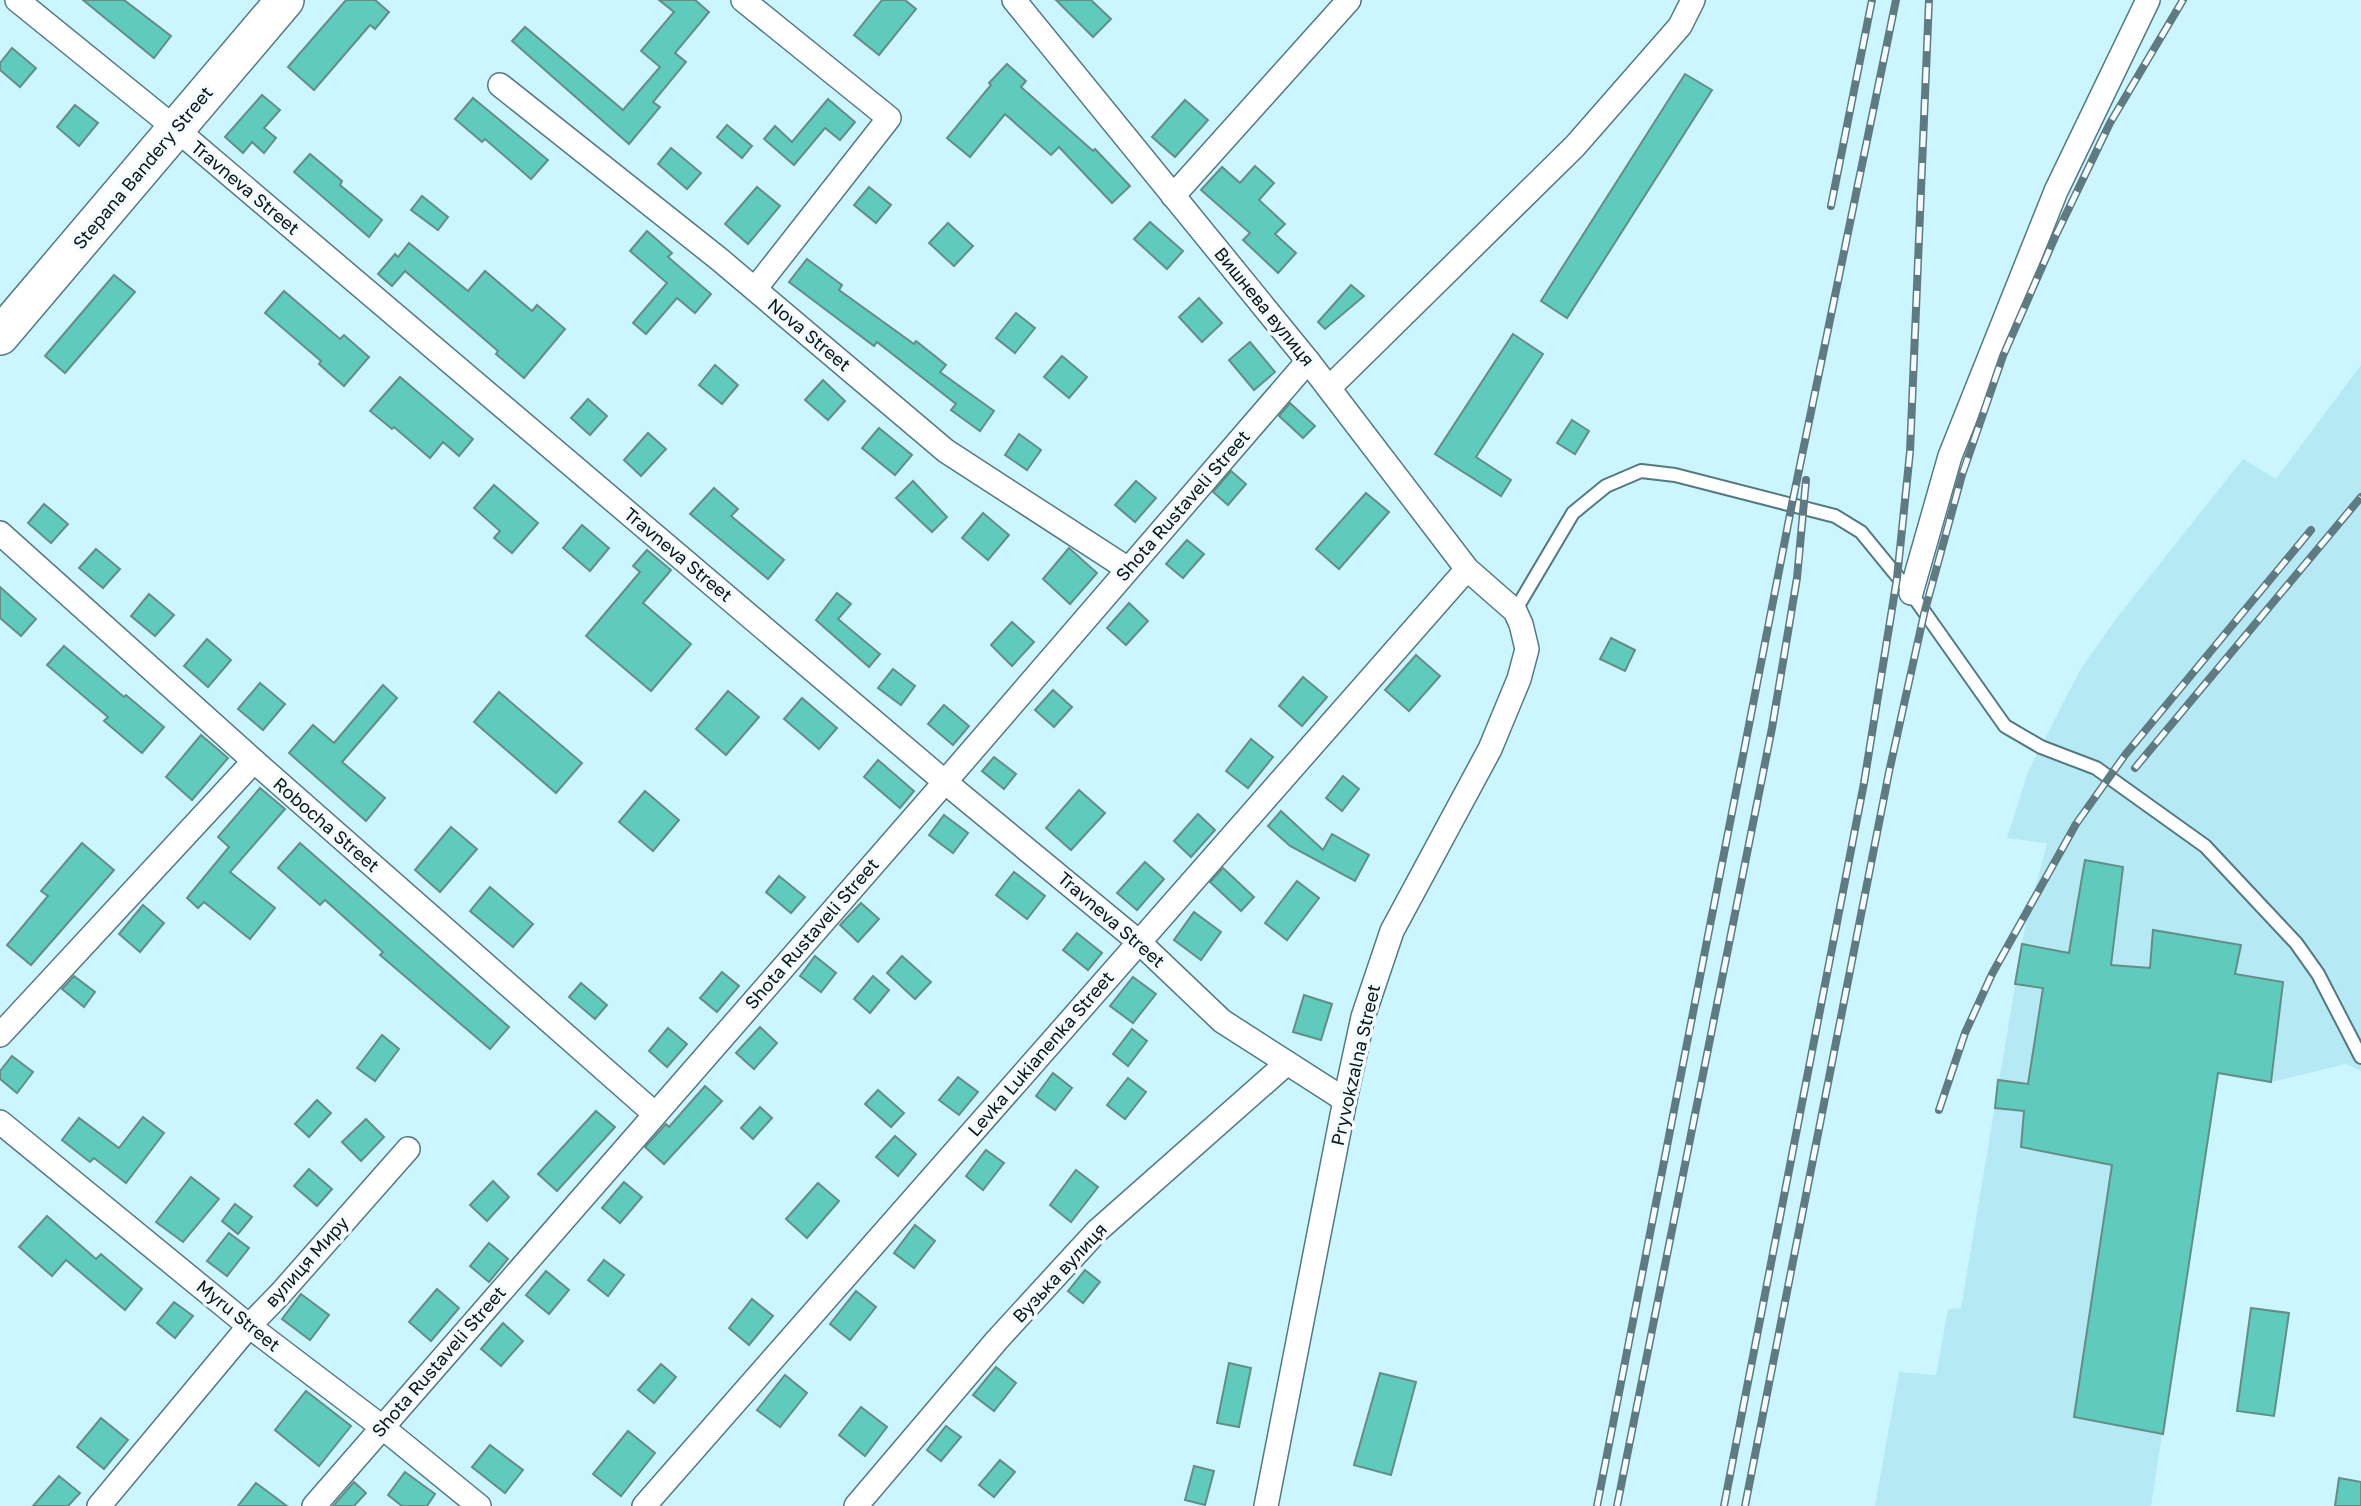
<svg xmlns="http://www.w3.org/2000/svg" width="2361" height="1506" font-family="'Golos Text',sans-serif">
<rect width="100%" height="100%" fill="#ccf6ff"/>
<polygon fill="#b5e9f4" points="2361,365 2361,1071 2346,1064 2271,1082 2218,1074 2151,1506 1875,1506 1899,1372 1936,1375 1948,1309 1961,1308 2025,927 2047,843 2007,838 2028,772 2080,670 2116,619 2243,459 2276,479"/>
<g fill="#5fcbbd" stroke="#658d87" stroke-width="2">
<polygon points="83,0 124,0 171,36 154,58"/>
<polygon points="346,0 375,0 389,12 375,29 370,25 314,90 288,67"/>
<polygon points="659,0 695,0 709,12 675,53 686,62 653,102 660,107 629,144 512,41 525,27 623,110 660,67 641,51 674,12"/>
<polygon points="882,0 905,0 916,9 879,55 854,35"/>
<polygon points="1056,0 1091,0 1111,19 1093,37"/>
<polygon points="12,48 36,68 20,87 0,70 0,63"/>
<polygon points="1007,64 1026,81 1021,87 1093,151 1095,149 1130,186 1112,203 1059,147 1051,155 1005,114 970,157 947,138 991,85 989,83"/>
<polygon points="1685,74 1712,90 1567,318 1541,301"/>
<polygon points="262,95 280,110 264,128 276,138 264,153 252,142 243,153 225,137"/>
<polygon points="473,98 548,160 531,179 485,139 482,142 455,119"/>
<polygon points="828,99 855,122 840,140 825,128 794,165 764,139 775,126 792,142"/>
<polygon points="1185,100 1208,120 1175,157 1152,137"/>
<polygon points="75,105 98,123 79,146 57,127"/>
<polygon points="727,125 752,146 742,158 717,137"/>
<polygon points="671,148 701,173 687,189 658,164"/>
<polygon points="310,154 342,181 340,185 382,220 369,237 294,172"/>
<polygon points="1255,166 1274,183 1259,200 1285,224 1275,234 1296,253 1278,273 1243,240 1250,233 1201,190 1222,167 1240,183"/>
<polygon points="757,187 780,206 748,244 725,224"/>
<polygon points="869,187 891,205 876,223 854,205"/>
<polygon points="422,196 448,217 438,230 411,210"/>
<polygon points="1150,222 1183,251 1167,269 1134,239"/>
<polygon points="948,223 973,246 954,266 929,243"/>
<polygon points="647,231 672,253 668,257 711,294 695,313 677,298 646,334 633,323 667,283 630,251"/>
<polygon points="409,243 468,291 485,271 532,311 537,305 565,329 524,378 496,354 498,351 405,271 392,286 378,274 395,254 398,257"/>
<polygon points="807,259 842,285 839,290 914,344 916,341 946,365 940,372 994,411 980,431 951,410 956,404 877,342 874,346 789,282"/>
<polygon points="114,275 135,292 65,373 45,356"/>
<polygon points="1351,285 1364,296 1325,329 1318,322"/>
<polygon points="284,291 340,339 344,335 369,357 344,386 319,364 321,361 265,313"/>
<polygon points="1199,298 1222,323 1202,342 1179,317"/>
<polygon points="1016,313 1035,328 1015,353 996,338"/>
<polygon points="1513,334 1543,354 1476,457 1511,480 1501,496 1435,454"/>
<polygon points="1250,342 1275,372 1254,390 1229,360"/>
<polygon points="1062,356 1087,377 1069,398 1044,377"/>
<polygon points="715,365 738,385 722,404 699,385"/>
<polygon points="400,377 473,439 459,456 443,442 430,458 394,427 392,429 370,411"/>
<polygon points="823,380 845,401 828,420 805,400"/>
<polygon points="588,399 607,416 590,435 571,418"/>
<polygon points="1290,403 1315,426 1303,438 1279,416"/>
<polygon points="1572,420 1589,431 1575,454 1557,443"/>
<polygon points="879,428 912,455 895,475 862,448"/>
<polygon points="648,433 666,449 641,476 624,460"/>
<polygon points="1019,434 1041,450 1027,470 1005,455"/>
<polygon points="1231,471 1246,484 1228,505 1213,492"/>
<polygon points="913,481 947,517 932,532 896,498"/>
<polygon points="1136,481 1156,498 1135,522 1115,505"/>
<polygon points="494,485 538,523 512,553 494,538 500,531 474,508"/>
<polygon points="714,488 738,509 731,516 784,560 768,579 690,514"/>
<polygon points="1366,493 1389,512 1339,569 1316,549"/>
<polygon points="44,504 68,524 51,543 28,523"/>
<polygon points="983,513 1009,535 988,560 962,538"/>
<polygon points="582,525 609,548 590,571 563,548"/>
<polygon points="1187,540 1204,554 1183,578 1166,564"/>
<polygon points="1069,548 1097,573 1070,604 1043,579"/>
<polygon points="96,549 120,569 103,588 79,568"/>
<polygon points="647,550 671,570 643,603 691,644 651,691 586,636 640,572 633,566"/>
<polygon points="0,587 36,619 21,636 0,618"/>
<polygon points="837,593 851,604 838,619 880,654 869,667 816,620"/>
<polygon points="149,594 174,615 155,636 131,616"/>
<polygon points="1129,603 1148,621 1126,645 1107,628"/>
<polygon points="1012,622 1034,642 1012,666 991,645"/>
<polygon points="1611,638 1635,650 1625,671 1600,659"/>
<polygon points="207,639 231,660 208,687 184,666"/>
<polygon points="64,646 124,697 126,695 164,727 142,753 104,721 108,717 47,665"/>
<polygon points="1416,655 1440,676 1409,711 1385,690"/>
<polygon points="893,669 915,686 901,705 878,688"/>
<polygon points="1303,677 1327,697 1302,726 1279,706"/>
<polygon points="260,683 285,704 263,730 238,709"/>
<polygon points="383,685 397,698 342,762 385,798 366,821 289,753 313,725 334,743"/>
<polygon points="1053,690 1072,707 1054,727 1035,710"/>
<polygon points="728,691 759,717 726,755 696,729"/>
<polygon points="499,692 582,763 556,793 474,722"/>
<polygon points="802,698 837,728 819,749 784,719"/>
<polygon points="944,705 969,726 953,745 928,724"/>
<polygon points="201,735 228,758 192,800 166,777"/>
<polygon points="1251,739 1273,757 1248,788 1226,771"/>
<polygon points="994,757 1016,774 1004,789 982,771"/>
<polygon points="878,760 914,791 900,808 864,777"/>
<polygon points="1343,776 1359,789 1342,811 1326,798"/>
<polygon points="260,788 285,809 230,872 275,908 250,939 204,902 198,908 187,898 229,847 218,837"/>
<polygon points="1079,790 1105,813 1071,850 1046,828"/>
<polygon points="645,791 679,820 653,851 619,822"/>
<polygon points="1281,811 1323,850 1332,834 1369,855 1355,881 1290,846 1268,826"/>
<polygon points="1198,814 1215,830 1191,857 1174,841"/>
<polygon points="944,815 968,833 953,853 929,835"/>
<polygon points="451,827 477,849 440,892 415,870"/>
<polygon points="82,843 114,870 31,965 7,945 48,896 41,891"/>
<polygon points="300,843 509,1027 490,1049 380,955 383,952 325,900 320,905 278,868"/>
<polygon points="2085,860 2123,867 2111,965 2150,968 2153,930 2241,945 2235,974 2283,982 2271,1082 2218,1073 2163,1434 2074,1417 2112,1165 2021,1147 2024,1111 1995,1108 1998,1080 2028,1084 2043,988 2015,984 2022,944 2069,953"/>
<polygon points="1145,862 1164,879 1137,910 1117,893"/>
<polygon points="1223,868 1254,897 1241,911 1210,882"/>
<polygon points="1014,872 1045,896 1027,919 996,895"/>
<polygon points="779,876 805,897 791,913 766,892"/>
<polygon points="1297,881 1319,898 1287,940 1265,923"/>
<polygon points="490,887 533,924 513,947 470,911"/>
<polygon points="861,903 879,919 858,942 840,925"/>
<polygon points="143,905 164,923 140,952 119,934"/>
<polygon points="1194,912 1221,932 1201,960 1174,940"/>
<polygon points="1077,933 1102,953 1088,970 1063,950"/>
<polygon points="815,956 836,973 821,992 800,976"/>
<polygon points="902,956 931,982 915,999 887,973"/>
<polygon points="722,972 739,986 717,1012 700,998"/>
<polygon points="74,976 95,992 84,1007 62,989"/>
<polygon points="873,976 889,990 870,1013 854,999"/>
<polygon points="1133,977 1156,994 1133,1023 1110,1006"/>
<polygon points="581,983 607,1005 595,1019 569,997"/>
<polygon points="1304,995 1332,1004 1321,1040 1293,1032"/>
<polygon points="760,1027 777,1043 754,1069 736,1053"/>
<polygon points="668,1028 687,1044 667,1067 649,1051"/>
<polygon points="1132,1029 1147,1041 1128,1066 1113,1054"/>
<polygon points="382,1035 399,1049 375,1081 357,1068"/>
<polygon points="12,1056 33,1072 17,1093 0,1079 0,1071"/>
<polygon points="1053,1073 1072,1088 1055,1110 1036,1096"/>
<polygon points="958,1077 978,1092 959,1115 939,1100"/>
<polygon points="1128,1078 1146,1092 1125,1119 1107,1105"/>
<polygon points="705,1086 722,1101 664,1164 645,1147 666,1124 669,1127"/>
<polygon points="878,1090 904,1113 891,1127 865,1104"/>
<polygon points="317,1100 331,1113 309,1137 295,1124"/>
<polygon points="760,1107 772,1118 753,1139 741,1128"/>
<polygon points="596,1111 615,1127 557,1191 538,1174"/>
<polygon points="143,1117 164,1133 126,1183 94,1158 90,1162 62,1140 79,1118 119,1148"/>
<polygon points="366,1119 384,1137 361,1161 342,1142"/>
<polygon points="895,1136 916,1154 898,1176 876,1157"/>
<polygon points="986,1150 1004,1163 983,1190 966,1176"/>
<polygon points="309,1169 332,1189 317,1206 294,1186"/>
<polygon points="1076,1170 1098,1187 1071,1222 1050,1205"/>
<polygon points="191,1177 219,1199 183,1242 156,1222"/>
<polygon points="493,1181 509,1197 487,1221 470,1205"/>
<polygon points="624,1182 642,1197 620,1223 602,1208"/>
<polygon points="818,1183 839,1201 807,1238 786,1219"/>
<polygon points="235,1204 252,1217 238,1234 222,1221"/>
<polygon points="47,1216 96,1259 101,1254 142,1289 125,1310 66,1260 52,1276 19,1247"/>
<polygon points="915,1225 935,1241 914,1268 894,1253"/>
<polygon points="229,1233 249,1248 227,1276 207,1261"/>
<polygon points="489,1243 508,1259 489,1282 470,1266"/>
<polygon points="604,1260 624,1275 608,1296 588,1280"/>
<polygon points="1085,1270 1100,1282 1083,1303 1068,1291"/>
<polygon points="546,1271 569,1290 549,1314 526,1295"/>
<polygon points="437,1289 459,1308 431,1341 409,1322"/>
<polygon points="856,1291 876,1307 850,1340 830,1324"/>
<polygon points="301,1294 329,1315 310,1340 282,1319"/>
<polygon points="752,1299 773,1316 749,1345 729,1328"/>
<polygon points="174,1302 193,1316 175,1338 157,1323"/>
<polygon points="2251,1308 2289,1313 2274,1416 2237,1411"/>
<polygon points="503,1323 523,1341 501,1366 481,1349"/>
<polygon points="1229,1363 1251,1368 1239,1427 1217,1423"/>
<polygon points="661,1364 676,1377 654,1403 638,1390"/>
<polygon points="996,1367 1016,1383 994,1411 973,1395"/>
<polygon points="1380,1373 1416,1382 1391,1475 1354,1465"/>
<polygon points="785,1375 807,1393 780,1427 757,1410"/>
<polygon points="306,1391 351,1426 319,1466 275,1430"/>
<polygon points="861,1407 887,1427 865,1456 839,1435"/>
<polygon points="101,1418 128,1440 104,1469 77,1447"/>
<polygon points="946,1426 961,1437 941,1461 927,1450"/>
<polygon points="628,1431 655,1453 621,1496 593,1474"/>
<polygon points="490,1445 523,1470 505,1493 472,1467"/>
<polygon points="1000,1460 1015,1472 994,1497 979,1485"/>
<polygon points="1194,1466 1214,1471 1205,1505 1185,1500"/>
<polygon points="405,1472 435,1494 427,1506 402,1506 388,1495"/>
<polygon points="59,1476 80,1493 68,1506 33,1506"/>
<polygon points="2339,1478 2361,1482 2361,1506 2335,1506"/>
<polygon points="354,1482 366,1493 354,1506 333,1506"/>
<polygon points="256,1483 287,1506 238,1506"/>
</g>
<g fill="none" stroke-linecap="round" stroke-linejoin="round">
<defs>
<polyline id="service" points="1515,611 1573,513 1606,486 1641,471 1675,475 1835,516 1861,532 1911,593 2005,726 2041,747 2096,768 2205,846 2296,943 2318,974 2361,1057"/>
<g id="minor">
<polyline points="17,0 176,129 945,782 1139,942 1222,1021 1345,1100"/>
<polyline points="743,0 889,118 755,289"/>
<polyline points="1014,0 1308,361 1467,569 1515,611 1521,624 1527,649 1519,679 1490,749 1392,931 1363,1017 1345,1100 1266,1506"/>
<polyline points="500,85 719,259 946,451 1128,569"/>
<polyline points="1173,196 1349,0"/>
<polyline points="1329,388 1575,146 1680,26 1693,0"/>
<polyline points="0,533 254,761 655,1114"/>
<polyline points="1911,593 1950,456 2056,191 2148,0"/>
<polyline points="0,1035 254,761"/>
<polyline points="0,1122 249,1326 382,1427 479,1506"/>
<polyline points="99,1506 249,1326 281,1293 408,1149"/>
<polyline points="314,1506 945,782 1308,361"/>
<polyline points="644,1506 1467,569"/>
<polyline points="856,1506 997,1340 1097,1231 1287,1063"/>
</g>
<polyline id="primary" points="0,336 285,0"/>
</defs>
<use href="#service" stroke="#537981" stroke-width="16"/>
<use href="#minor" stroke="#537981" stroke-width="26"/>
<use href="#primary" stroke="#537981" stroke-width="40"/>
<use href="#service" stroke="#fff" stroke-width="12"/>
<use href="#minor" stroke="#fff" stroke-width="23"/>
<use href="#primary" stroke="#fff" stroke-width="37"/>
<defs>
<g id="rail">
<polyline points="1831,206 1872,0"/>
<polyline points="2135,768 2361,497"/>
<polyline points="1939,1110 1965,1033 1992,974 2076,824 2125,755 2311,530"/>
<polyline points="1597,1506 1792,504 1896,0"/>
<polyline points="1617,1506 1772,728 1797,578 1806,480"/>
<polyline points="1724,1506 1864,783 1897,578 1910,452 1929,0"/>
<polyline points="1745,1506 1889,772 1924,614 1962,475 2003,356 2056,235 2110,123 2183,0"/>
</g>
</defs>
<use href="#rail" stroke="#5f7a80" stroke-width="8"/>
<use href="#rail" stroke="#f4fcfe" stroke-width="5" stroke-dasharray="16" stroke-linecap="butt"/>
</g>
<g text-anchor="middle" stroke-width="7" stroke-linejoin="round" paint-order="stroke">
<g font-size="18" fill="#07171a" stroke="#f4fcfe">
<text transform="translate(143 168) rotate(-50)" y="6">Stepana Bandery Street</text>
<text transform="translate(245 188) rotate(40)" y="6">Travneva Street</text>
<text transform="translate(1264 307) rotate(51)" y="6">Вишнева вулиця</text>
<text transform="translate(809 335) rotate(40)" y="6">Nova Street</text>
<text transform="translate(1183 506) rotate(-49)" y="6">Shota Rustaveli Street</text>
<text transform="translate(678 555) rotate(40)" y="6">Travneva Street</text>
<text transform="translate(326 825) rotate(41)" y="6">Robocha Street</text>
<text transform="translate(1111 920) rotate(41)" y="6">Travneva Street</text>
<text transform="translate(812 934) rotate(-49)" y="6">Shota Rustaveli Street</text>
<text transform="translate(1041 1054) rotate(-49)" y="6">Levka Lukianenka Street</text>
<text transform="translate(1356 1065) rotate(-77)" y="6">Pryvokzalna Street</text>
<text transform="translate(307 1262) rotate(-48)" y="6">вулиця Миру</text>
<text transform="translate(1060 1273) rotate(-47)" y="6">Вузька вулиця</text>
<text transform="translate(238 1316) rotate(39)" y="6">Myru Street</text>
<text transform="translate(439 1362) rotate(-49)" y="6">Shota Rustaveli Street</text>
</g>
</g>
</svg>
